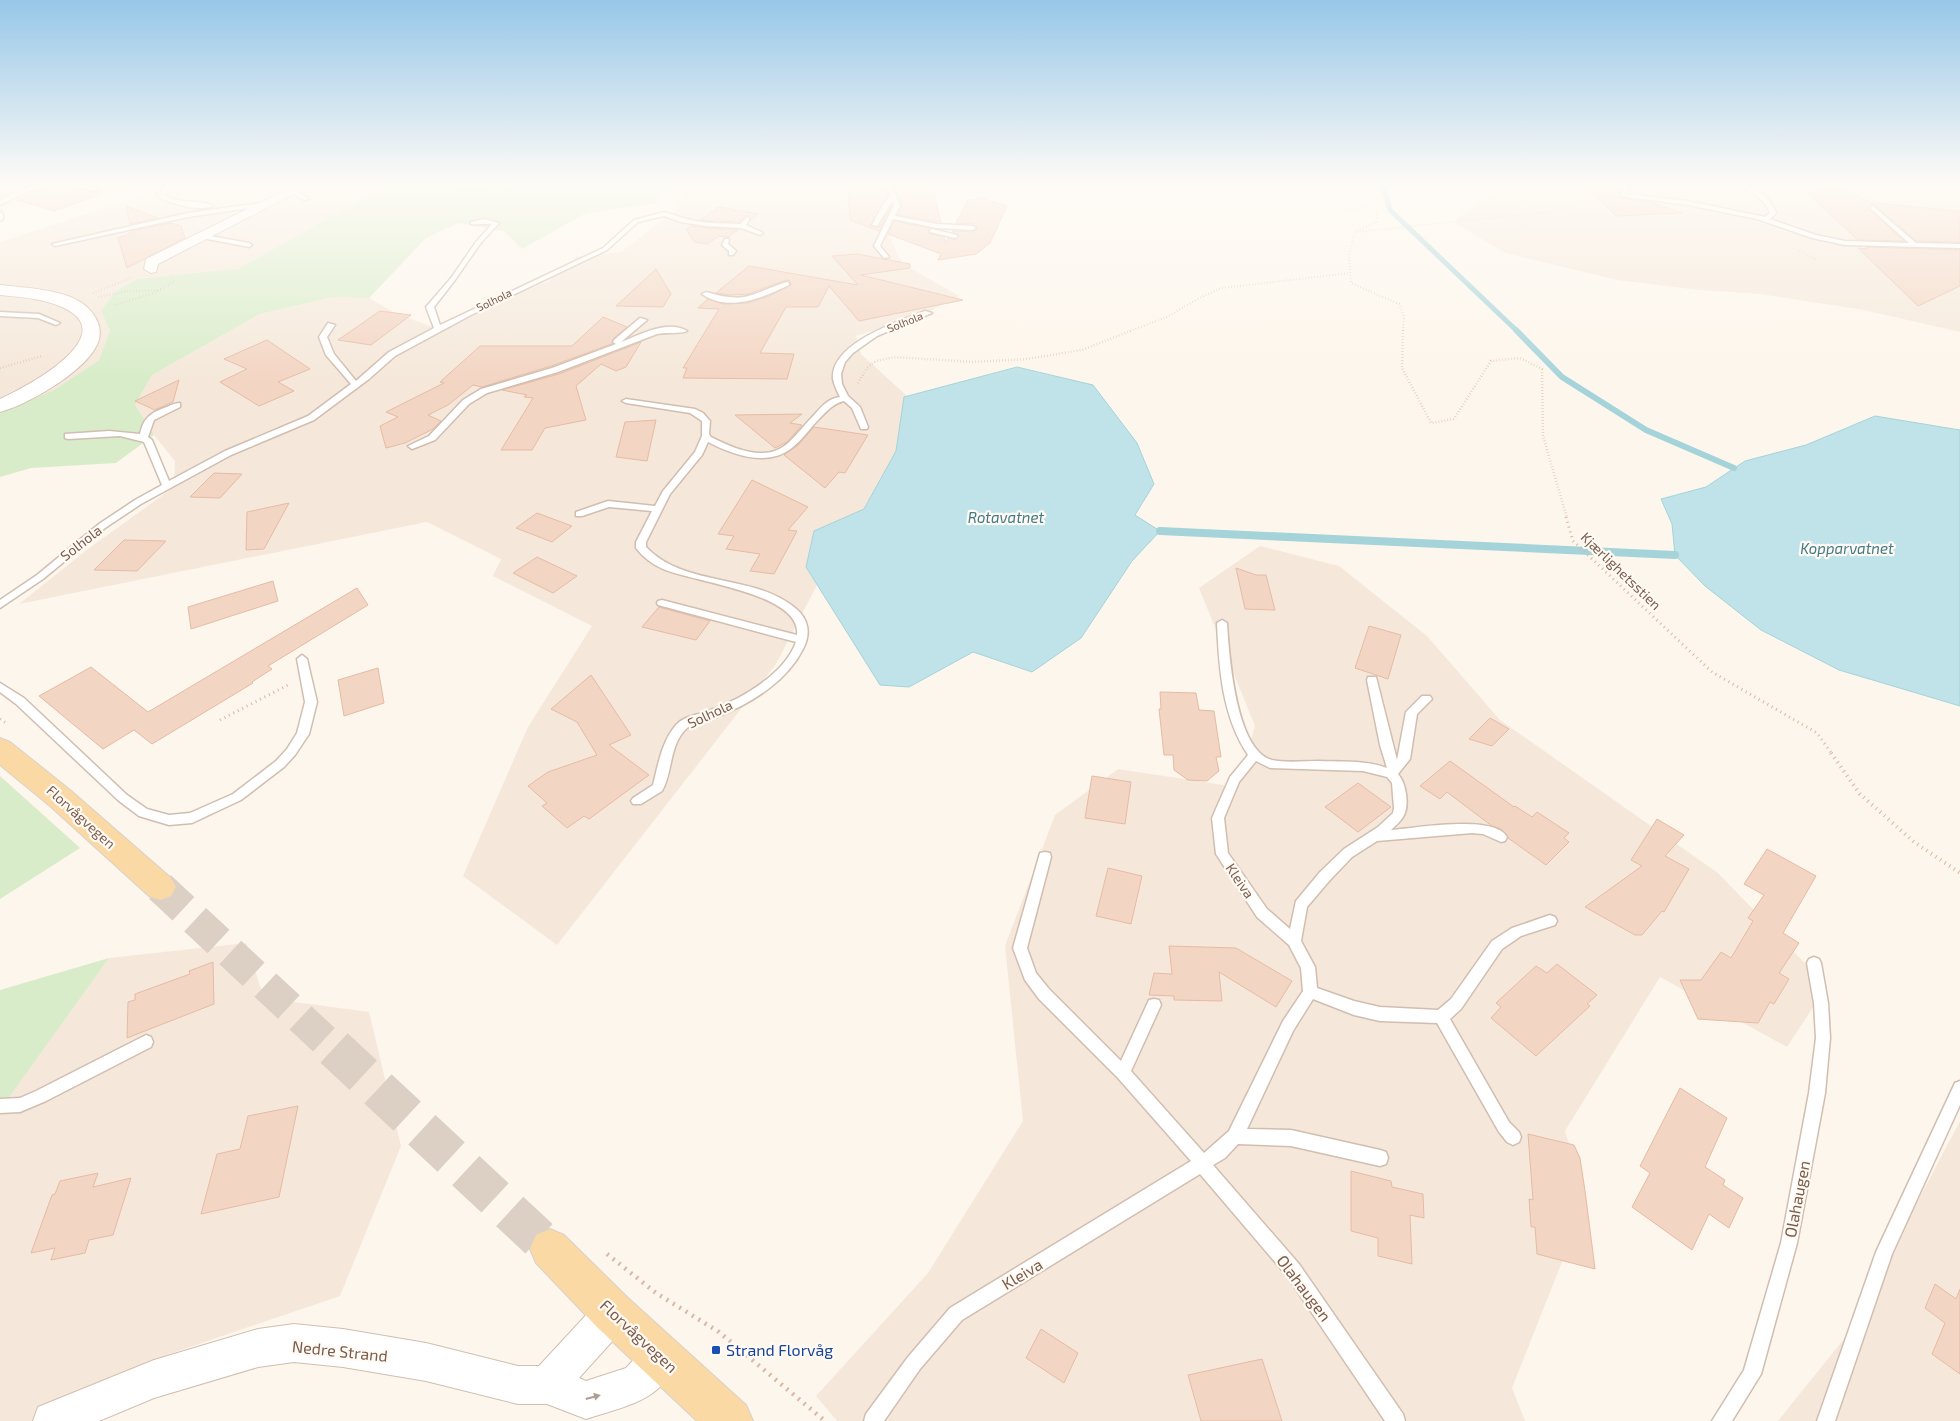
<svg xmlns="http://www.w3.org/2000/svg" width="1960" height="1421" font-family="'Exo 2',sans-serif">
<rect width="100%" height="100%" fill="#fdf6ec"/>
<g fill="#f5e8da">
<polygon points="0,182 47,182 0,213"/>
<polygon points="158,182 393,182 240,268 137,279 116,291 110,330 99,360 54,390 0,413 0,242 141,196"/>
<polygon points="676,182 891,182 899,197 887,230 899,257 905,265 959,296 928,312 856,336 861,354 907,396 904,398 896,451 864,509 814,531 806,567 817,584 816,587 776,664 557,945 463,876 528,727 592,626 493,576 501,559 427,522 19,604 88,549 174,487 175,461 154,435 135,405 152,375 260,314 333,297 369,298 397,314 433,327 549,281 576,257 621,252 675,211 685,191"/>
<polygon points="1516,182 1871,182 1922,191 1935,182 1960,182 1960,332 1864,310 1761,294 1699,290 1617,280 1506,253 1456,224 1456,219 1497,191"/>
<polygon points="1260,546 1339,566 1427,636 1500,720 1718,873 1827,986 1787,1047 1660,977 1565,1131 1587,1199 1512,1388 1525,1421 837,1421 816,1396 928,1273 1023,1121 1005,946 1055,815 1118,769 1237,787 1255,726 1199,588"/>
<polygon points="246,943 264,998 369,1012 401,1146 340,1296 146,1362 36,1421 0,1421 0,1109 109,958"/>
<polygon points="1960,1121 1960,1421 1778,1421 1848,1334"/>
</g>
<g fill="#d8ecc9">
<polygon points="393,182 420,182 465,188 540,184 598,185 667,182 657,203 586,213 522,249 504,231 458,223 426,238 369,298 333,297 260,314 152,375 135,405 154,435 116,463 31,468 0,477 0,413 54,390 99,360 110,330 101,311 116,291 137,279 240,268"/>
<polygon points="0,776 80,848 0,899"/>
<polygon points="109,958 2,1107 0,1109 0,990"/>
</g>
<g fill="#bfe3e8" stroke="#a5d3da">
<polygon points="1017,367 1093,385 1137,443 1154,484 1135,515 1160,531 1132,561 1081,638 1032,672 973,652 909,687 880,685 806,567 814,531 864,509 896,451 904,397"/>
<polygon points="1875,416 1960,430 1960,706 1839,670 1761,630 1705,586 1675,555 1672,524 1661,499 1706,487 1745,461 1806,445"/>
</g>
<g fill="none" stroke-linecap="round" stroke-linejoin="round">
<polyline stroke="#a5d3da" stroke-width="5" points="1382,182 1390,210 1517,331"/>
<polyline stroke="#a5d3da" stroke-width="6" points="1516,330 1562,377 1646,430 1734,468"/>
<polyline stroke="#a5d3da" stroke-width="8" points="1160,531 1675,555"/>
</g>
<g fill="#f3d5c3" stroke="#e6bba3">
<polygon points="78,182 125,182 126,185 54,211 17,200 36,193 32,192 35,191 52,188 69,188 96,193 101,189"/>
<polygon points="847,182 882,182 888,196 870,226 879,227 892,205 879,231 850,220"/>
<polygon points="892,182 931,182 941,222 898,215 902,204"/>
<polygon points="1582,182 1596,182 1620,191 1621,198 1651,202 1682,213 1616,216"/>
<polygon points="1844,189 1872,203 1960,211 1960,242 1917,241 1873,204 1869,209 1904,241 1858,240 1807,193"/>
<polygon points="977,197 1007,206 990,243 976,254 938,260 941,254 888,234 894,221 929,228 929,233 944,237 946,243 948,238 956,240 959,235 952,231 973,232 978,229 973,224 956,223 968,200 975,200"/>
<polygon points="126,206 158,218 130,224"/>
<polygon points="719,207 725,208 758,214 752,219 747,215 739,222 700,220"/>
<polygon points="171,223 181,226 185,238 127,268 118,238 131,233 131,231"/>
<polygon points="691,226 706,228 738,230 728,237 719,236 707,244 694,242 686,229"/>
<polygon points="1866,247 1960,250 1960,286 1918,306 1858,248 1867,249"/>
<polygon points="857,254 910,264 910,268 861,275 963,300 859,321 829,286 818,307 786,307 760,353 794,354 787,379 683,378 687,368 683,368 719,309 698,308 708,299 723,304 747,303 769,296 791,285 790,281 786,280 748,294 731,295 716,293 749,266 858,285 832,256"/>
<polygon points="656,269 671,294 663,307 616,306"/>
<polygon points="380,311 411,315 371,345 338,340"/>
<polygon points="603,317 627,327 613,339 612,344 551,366 482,387 473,385 448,405 428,415 441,421 433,429 405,443 386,448 380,426 398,417 386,412 444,383 440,382 480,346 572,346"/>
<polygon points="267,340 310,369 278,382 294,391 259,406 220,382 247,369 224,359"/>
<polygon points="641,342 626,367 616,371 601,364 576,386 586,420 545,428 532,450 501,450 533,398 524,397 527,395 502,390 559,374"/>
<polygon points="179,380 173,402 155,410 135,401"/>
<polygon points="802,414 790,423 802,425 787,442 775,448 735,415"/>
<polygon points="656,420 647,461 616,457 625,422"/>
<polygon points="814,427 868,435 845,473 839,472 825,488 784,455 798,445"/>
<polygon points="214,473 242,474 220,498 190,497"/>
<polygon points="752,480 808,507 788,530 797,531 774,574 750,571 760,554 726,549 734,536 718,534"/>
<polygon points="289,503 264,549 246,550 247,512"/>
<polygon points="537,513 572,526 552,542 516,528"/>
<polygon points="124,540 166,541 137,571 94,570"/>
<polygon points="537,557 577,576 553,593 513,573"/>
<polygon points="1236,568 1256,575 1266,575 1275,610 1245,609"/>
<polygon points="273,581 278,601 191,629 188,607"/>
<polygon points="357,588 368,605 268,666 272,669 252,682 253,683 152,744 134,730 103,749 39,696 91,667 148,712"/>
<polygon points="659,607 710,621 696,640 642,627"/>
<polygon points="1369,626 1401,635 1388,679 1355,668"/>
<polygon points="378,668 384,703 344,716 338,680"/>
<polygon points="591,675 631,735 609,745 649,775 589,819 584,816 567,828 542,806 547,803 528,786 548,772 597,755 577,722 551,709"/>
<polygon points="1160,692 1196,693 1199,710 1214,711 1221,757 1216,757 1219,771 1207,781 1188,780 1174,770 1173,755 1164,755 1159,709 1161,709"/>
<polygon points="1490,718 1509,729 1492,746 1469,739"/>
<polygon points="1450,761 1514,807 1515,806 1532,817 1537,812 1569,833 1564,838 1569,842 1546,865 1508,838 1501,829 1492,826 1447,792 1440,799 1420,786"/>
<polygon points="1092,776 1131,782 1125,824 1085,818"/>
<polygon points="1358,783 1391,807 1358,832 1325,807"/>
<polygon points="1657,819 1684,835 1665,856 1689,869 1664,912 1662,911 1642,935 1635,935 1585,907 1642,866 1631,860"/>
<polygon points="1767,849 1816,876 1783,933 1799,943 1779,973 1789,979 1774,1004 1770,1002 1758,1023 1698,1019 1680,980 1701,980 1721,952 1731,958 1753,921 1748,918 1764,895 1744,884"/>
<polygon points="1108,868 1142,876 1131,924 1096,916"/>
<polygon points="1169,946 1236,948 1292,981 1276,1007 1219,972 1222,1001 1174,1000 1174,996 1149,995 1154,973 1172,974"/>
<polygon points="213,962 214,1004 127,1038 128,1002 135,1000 135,994 190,974 189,971"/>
<polygon points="1557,964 1597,995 1587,1004 1590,1006 1536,1056 1491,1018 1501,1007 1496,1003 1536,966 1547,973"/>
<polygon points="1680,1088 1727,1118 1705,1167 1725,1180 1723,1185 1743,1198 1729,1228 1709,1214 1692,1250 1632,1207 1650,1173 1640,1166"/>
<polygon points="298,1106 279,1197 201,1214 217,1154 240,1149 248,1116"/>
<polygon points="1528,1134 1574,1145 1580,1158 1585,1191 1595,1269 1537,1254 1535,1227 1531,1227 1529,1199 1533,1200"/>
<polygon points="1351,1171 1391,1181 1392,1187 1423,1194 1424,1218 1410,1215 1412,1264 1378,1256 1378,1238 1351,1231"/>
<polygon points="98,1173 93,1187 131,1178 113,1235 89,1240 85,1253 51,1260 55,1248 31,1253 52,1195 55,1194 60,1181"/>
<polygon points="1935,1284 1956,1299 1960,1289 1960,1374 1932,1354 1945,1323 1925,1308"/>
<polygon points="1041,1329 1078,1353 1064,1383 1026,1358"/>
<polygon points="1262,1359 1282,1421 1201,1421 1188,1375"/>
</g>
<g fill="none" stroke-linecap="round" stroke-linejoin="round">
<polyline stroke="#dcd0c4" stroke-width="32" stroke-dasharray="32 16" stroke-linecap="butt" points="160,887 335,1050"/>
<polyline stroke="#dcd0c4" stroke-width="40" stroke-dasharray="40 20" stroke-linecap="butt" points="334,1048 550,1249"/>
<defs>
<g id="lane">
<path d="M 50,182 L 71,182 L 99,189 L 96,191 C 71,185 50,182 25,193 C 17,196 9,201 0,205 L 0,200 C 16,191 32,185 50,182 Z"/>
<path d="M 168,182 L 174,182 L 164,195 C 181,205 200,199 213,206 C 201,212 167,204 157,195 Z"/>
<path d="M 226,182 L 250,182 C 245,185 231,185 226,182 Z"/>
<polygon points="884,182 890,182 900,205 895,216 937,224 973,226 976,228 973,230 937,228 893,219 880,246 889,257 884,258 874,246 894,205 892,201 877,226 872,225 884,203 890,196"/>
<path d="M 1624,182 L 1630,182 L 1626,194 L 1688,201 L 1765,217 L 1770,213 C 1765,197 1747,192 1736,182 C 1751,182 1772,199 1776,213 L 1770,219 L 1816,235 L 1845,241 L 1909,243 L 1871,209 L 1870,208 L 1873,206 L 1916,243 L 1960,244 L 1960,248 L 1845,245 L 1812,238 L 1757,219 L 1688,205 L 1621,196 Z"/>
<polygon points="294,190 308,198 309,199 304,200 292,193 292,191"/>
<polygon points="261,203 263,204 263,206 188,217 55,246 52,244 188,213"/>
<polygon points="0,212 3,214 3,219 0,221"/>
<path d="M 664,212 C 671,214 677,216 683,218 C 701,224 722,223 740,224 L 747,217 L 750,219 L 746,225 L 763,233 L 760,235 L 741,228 L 706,226 L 681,222 L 664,216 L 638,222 L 607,250 L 471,315 L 395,356 L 369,379 L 314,420 L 231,455 L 141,504 L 105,528 L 43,579 L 0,608 L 0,600 L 37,575 L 99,524 L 135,500 L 162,485 L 144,442 L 120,436 L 68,439 L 65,438 L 65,434 L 109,431 L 140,434 C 143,419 150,413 164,408 C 170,406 174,403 180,403 L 180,407 L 154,420 L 148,437 L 152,440 L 169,481 L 225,451 L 308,416 L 351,384 L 326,355 L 319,337 L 328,323 L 335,325 L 327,337 L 334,354 L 356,381 L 389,352 L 434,328 L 426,307 L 451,278 L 476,242 L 492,224 C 484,223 478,225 471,224 L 471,222 L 484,219 L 499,223 L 480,244 L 455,280 L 434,307 L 440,325 L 603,248 L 634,220 Z"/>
<polygon points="932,229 957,235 958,236 955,238 930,232 930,230"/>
<polygon points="199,234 249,243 252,245 249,247 197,237 197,235"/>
<polygon points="725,239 729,239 728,244 736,251 733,255 729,255 729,251 722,245"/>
<path d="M 787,282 L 789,283 L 789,285 C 764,297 729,313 702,294 L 706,292 C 748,304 749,294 787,282 Z"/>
<path d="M 925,311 L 932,313 L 877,336 L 853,353 L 845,362 L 841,374 L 842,384 L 848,396 L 860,407 L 868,427 L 867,429 L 861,429 L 852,408 L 844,401 C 834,403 827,411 819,419 C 810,428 803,439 793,447 C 768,468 733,455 708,442 L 702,455 L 670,494 L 646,542 L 646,547 C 685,588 753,573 795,608 C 809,619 811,634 803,649 C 787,681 752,703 719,716 C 708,720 696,721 687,728 C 669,744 673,772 662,791 L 641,804 L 633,804 L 631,801 L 633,798 L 653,785 C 658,765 662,741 676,725 C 685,715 699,715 711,710 C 741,699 785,674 796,642 L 658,605 L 657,603 L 658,601 L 662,600 L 797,635 C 802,593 692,582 663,569 C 652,564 643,557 636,548 L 636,542 L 652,511 L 609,507 L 582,516 L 576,516 L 576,512 L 608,501 L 655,506 L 663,491 L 695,452 L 702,436 L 702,421 L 690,413 L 626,403 L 622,401 L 626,399 L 695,409 L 703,413 L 710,421 L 709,434 L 711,437 C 735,449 766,463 788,443 C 798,434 806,423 815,414 C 822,406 829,398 840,397 C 837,391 834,385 833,379 C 830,343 900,321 925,311 Z"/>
<polygon points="0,312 39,314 60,323 56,325 38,318 0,316"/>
<path d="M 640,318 L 647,320 L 621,342 C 639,335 668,319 687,331 C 682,334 666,332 657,334 L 558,372 L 487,393 L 469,404 L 435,440 L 412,449 L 408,446 L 429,436 L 463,400 L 481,389 L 552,368 L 616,344 L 613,342 L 614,340 Z"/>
<path d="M 1222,620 L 1227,623 C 1229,654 1235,750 1272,760 C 1285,763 1305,761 1319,761 C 1341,762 1366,760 1387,768 L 1380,745 L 1367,680 L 1368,677 L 1376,677 L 1397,760 L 1406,712 L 1422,696 L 1430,696 L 1432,699 L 1417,714 L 1410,759 L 1398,774 C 1406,783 1410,806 1403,817 C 1400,822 1395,826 1391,830 C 1415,828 1495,814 1507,837 L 1505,841 L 1501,842 L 1483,834 L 1472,833 L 1377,841 L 1352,857 L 1330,880 L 1307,907 L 1301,941 L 1315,967 L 1317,988 L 1354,1001 L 1380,1007 L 1438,1010 L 1451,999 L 1492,941 L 1512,928 L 1550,915 L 1555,917 L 1557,921 L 1555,925 L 1521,936 L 1502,949 L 1461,1009 L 1450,1019 L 1509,1122 L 1519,1132 L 1521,1137 L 1519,1142 L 1513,1145 L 1507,1142 L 1499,1132 L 1437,1023 L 1380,1021 L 1354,1015 L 1313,999 L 1293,1031 L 1247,1129 L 1291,1130 L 1380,1150 L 1386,1152 L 1388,1158 L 1386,1164 L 1380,1166 L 1291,1146 L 1238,1144 L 1225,1158 L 1213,1165 L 1299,1264 L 1403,1414 L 1405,1421 L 1385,1421 L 1287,1276 L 1200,1174 L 962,1320 L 920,1369 L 884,1421 L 864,1421 L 866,1414 L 908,1357 L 950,1308 L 1191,1161 L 1118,1078 L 1039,999 L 1025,980 L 1013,948 L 1040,853 L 1045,852 L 1050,853 L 1051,857 L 1027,948 L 1036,973 L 1049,989 L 1121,1061 L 1149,1000 L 1154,999 L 1159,1000 L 1161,1005 L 1131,1071 L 1204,1153 L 1229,1131 L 1283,1021 L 1303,991 L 1301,968 L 1289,945 L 1257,917 L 1216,854 L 1212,818 L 1230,777 L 1248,755 C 1222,716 1219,668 1217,623 ZM 1256,761 L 1270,768 L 1363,771 L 1387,777 L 1392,783 L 1394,808 L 1393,813 L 1378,827 L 1344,849 L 1320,872 L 1296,901 L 1290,929 L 1267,909 L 1228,853 L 1224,818 L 1239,782 Z"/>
<polygon points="302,655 307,659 317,702 309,734 295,755 284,767 241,800 192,823 169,825 139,816 119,801 16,704 0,692 0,683 24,698 127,795 147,809 169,815 190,813 233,794 276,761 287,749 297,733 305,702 297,659"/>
<polygon points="1814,957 1819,959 1821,963 1828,1003 1830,1038 1825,1093 1797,1243 1761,1374 1732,1421 1712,1421 1744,1370 1781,1243 1809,1093 1816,1038 1814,1003 1807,963 1809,959"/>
<polygon points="146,1035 151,1037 153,1042 151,1047 46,1101 20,1112 0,1113 0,1099 20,1098 36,1091"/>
<polygon points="1960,1081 1960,1105 1892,1254 1835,1421 1817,1421 1876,1252 1955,1083"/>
</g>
<g id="street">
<polygon points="302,182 317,182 158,264 156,272 151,273 144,269 146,259"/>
<path d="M 613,1295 L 626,1300 L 631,1313 L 626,1326 L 579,1378 L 586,1381 L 626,1368 L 648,1344 L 661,1338 L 674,1344 L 680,1357 C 661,1402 628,1405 586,1419 L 547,1404 L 518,1404 L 426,1381 L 343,1367 L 294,1362 L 258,1367 L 154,1398 L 99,1421 L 33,1421 L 38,1407 L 154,1360 L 258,1329 L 294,1324 L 343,1329 L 426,1343 L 518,1366 L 539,1366 L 600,1300 Z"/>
</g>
<path id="secondary" d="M 0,285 C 24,288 70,289 88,308 C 96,316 102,327 99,339 C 92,368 28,405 0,412 L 0,399 C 29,386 129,332 57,305 C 39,298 19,297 0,295 Z"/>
<g id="primary">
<polygon points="0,738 10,742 70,790 171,878 176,887 171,896 160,900 149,896 50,806 0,765"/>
<polygon points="550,1229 564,1235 628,1298 746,1405 753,1421 697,1421 598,1328 536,1263 530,1249 536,1235"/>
</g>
</defs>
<use href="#lane" stroke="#d1beb0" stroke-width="3"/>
<use href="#street" stroke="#d1beb0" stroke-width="2"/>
<use href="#secondary" stroke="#d6c0b0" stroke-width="2"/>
<use href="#primary" stroke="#dad1cd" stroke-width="2"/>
<g stroke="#d9b8a5" stroke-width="2" stroke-dasharray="0.5 2.5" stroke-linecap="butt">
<polyline points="1369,182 1338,196 1336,205 1347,209 1370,207 1377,212 1377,222 1355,232 1349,255 1351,283 1399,304 1404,316 1403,331"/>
<polyline points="111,186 132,182"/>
<polyline points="1357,232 1549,212 1609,196"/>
<polyline points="1799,251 1817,260"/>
<polyline points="93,293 133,277"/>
<polyline points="98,297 129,291 161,290"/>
<polyline points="115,305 154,293 175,281 170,275"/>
<polyline points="1130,331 1167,317 1201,297 1222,288 1350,273"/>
</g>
<g stroke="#d9b8a5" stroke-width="2.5" stroke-dasharray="0.5 2.5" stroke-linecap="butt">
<polyline points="1403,330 1402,368 1431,423 1454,419 1491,361 1520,358 1542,369 1543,436 1567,518"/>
<polyline points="0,368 42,356"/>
<polyline points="858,383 867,368 876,361 894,357 973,362 1027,359 1082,350 1133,330"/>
</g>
<g stroke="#d9b8a5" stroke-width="3" stroke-dasharray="1 4" stroke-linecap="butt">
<polyline points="1566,517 1573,541 1712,672 1817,733 1832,754"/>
<polyline points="0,719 8,724"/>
<polyline points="220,720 288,685"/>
</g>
<polyline stroke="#d9b8a5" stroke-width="4" stroke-dasharray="1 4.5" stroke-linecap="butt" points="1831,753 1860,794 1914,842 1960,873"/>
<polyline stroke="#d9b8a5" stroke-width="4.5" stroke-dasharray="2 5.5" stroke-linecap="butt" points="607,1254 656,1293 719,1332 825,1421"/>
<use href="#lane" fill="#fff" fill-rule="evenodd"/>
<use href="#street" fill="#fff" fill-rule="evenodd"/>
<use href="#secondary" fill="#fff" fill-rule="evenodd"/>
<use href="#primary" fill="#fbd9a5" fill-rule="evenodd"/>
</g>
<defs><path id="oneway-solid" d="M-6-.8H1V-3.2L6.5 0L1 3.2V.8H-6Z" transform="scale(1.25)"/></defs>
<use fill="#af9d94" href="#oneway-solid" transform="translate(593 1397) rotate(-15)"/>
<linearGradient id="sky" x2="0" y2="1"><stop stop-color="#97c7e8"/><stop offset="0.48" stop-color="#fefbf6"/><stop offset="1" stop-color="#fefbf6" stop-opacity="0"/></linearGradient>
<rect width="1960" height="381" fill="url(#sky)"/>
<rect fill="#1a4fb4" stroke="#fffaf3" stroke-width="2" x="711" y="1345" width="10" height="10" rx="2.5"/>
<g text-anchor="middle" stroke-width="4.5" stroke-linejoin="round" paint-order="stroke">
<g font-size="11" fill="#7a5c4d" stroke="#fffaf3">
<text transform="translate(494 300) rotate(-26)" y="4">Solhola</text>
<text transform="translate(905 322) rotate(-22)" y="4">Solhola</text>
</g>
<g font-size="14" fill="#7a5c4d" stroke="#fffaf3">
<text transform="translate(81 543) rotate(-38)" y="5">Solhola</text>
<text transform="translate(1621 571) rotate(44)" y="5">Kjærlighetsstien</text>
<text transform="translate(710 714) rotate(-25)" y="5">Solhola</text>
<text transform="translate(81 817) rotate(42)" y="5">Florvågvegen</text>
<text transform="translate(1240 881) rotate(56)" y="5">Kleiva</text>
</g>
<g font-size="15" font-style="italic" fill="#437c86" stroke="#fffaf3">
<text x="1006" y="523">Rotavatnet</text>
<text x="1847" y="554">Kopparvatnet</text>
</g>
<g font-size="16" fill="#7a5c4d" stroke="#fffaf3">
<text transform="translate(1797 1199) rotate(-79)" y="6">Olahaugen</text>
<text transform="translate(1022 1274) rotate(-31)" y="6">Kleiva</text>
<text transform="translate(1304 1288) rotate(53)" y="6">Olahaugen</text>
<text transform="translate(639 1336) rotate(43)" y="6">Florvågvegen</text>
<text transform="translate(340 1351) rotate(6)" y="6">Nedre Strand</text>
</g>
<g font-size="16" fill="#164399" stroke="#fffaf3" text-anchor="start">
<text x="726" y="1356">Strand Florvåg</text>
</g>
</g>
</svg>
